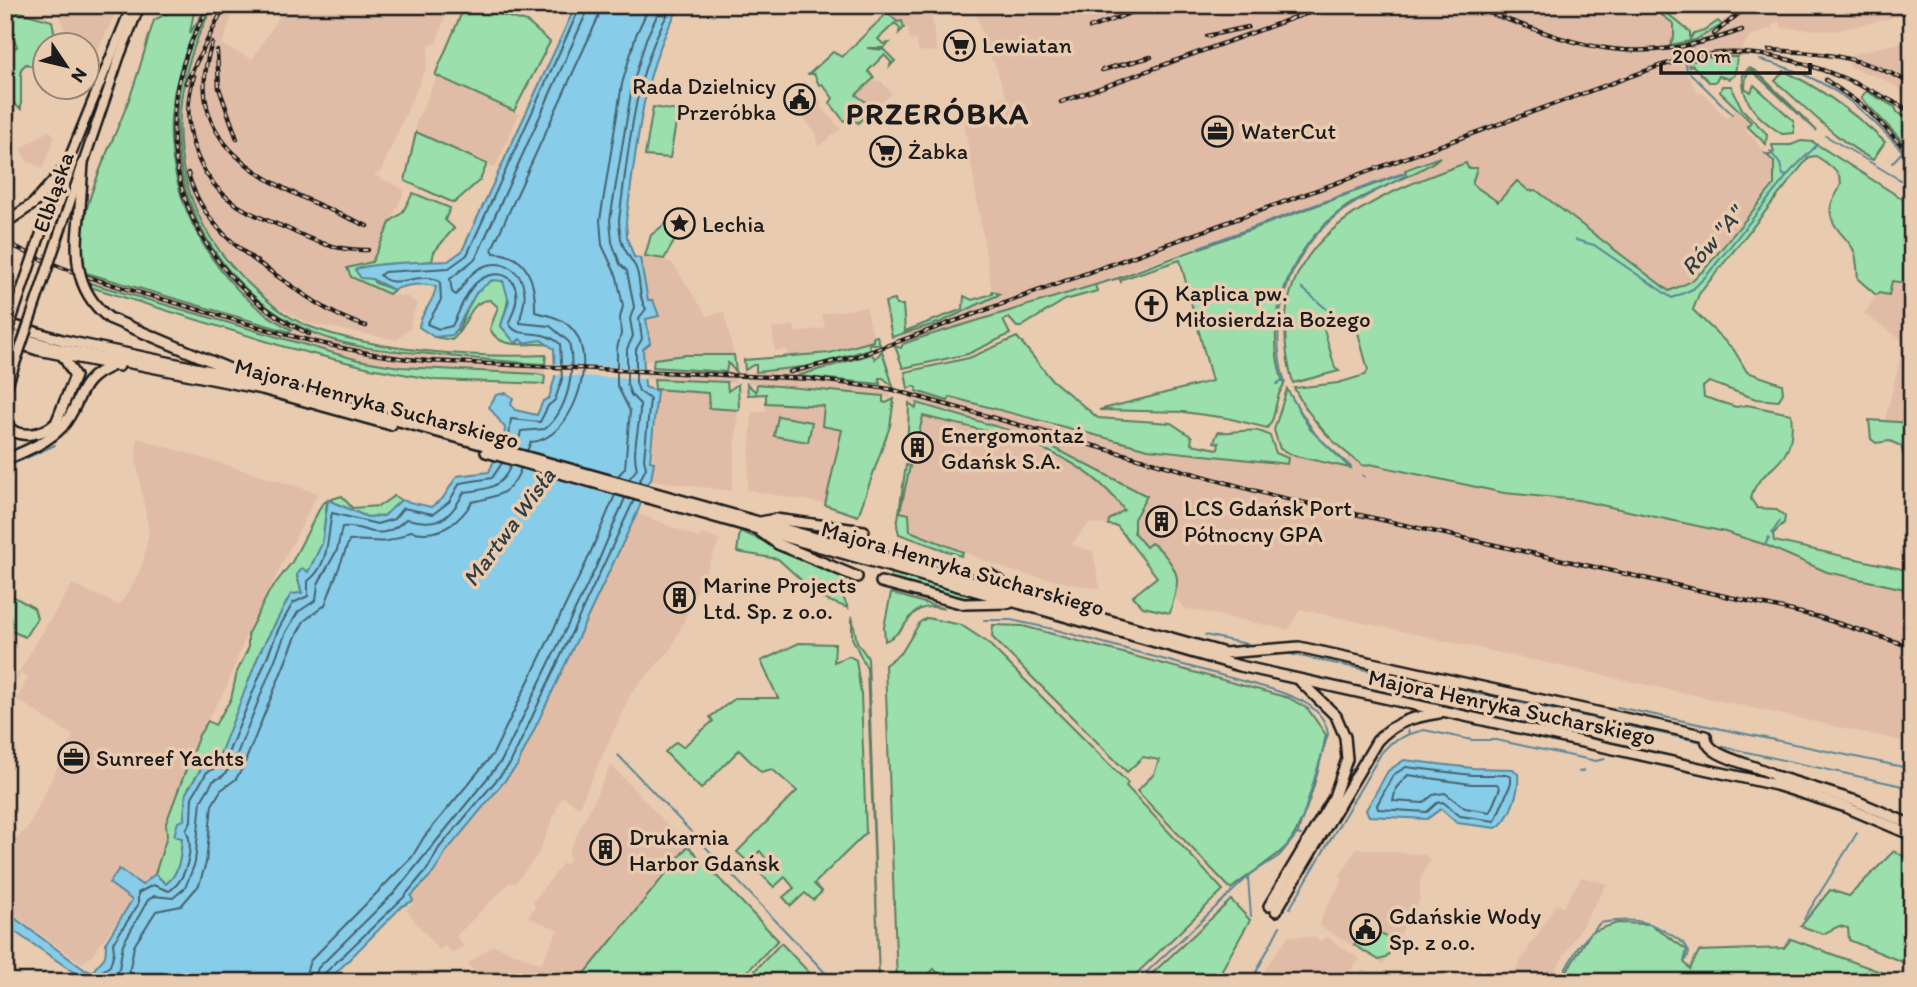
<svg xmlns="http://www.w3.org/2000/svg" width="1917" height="987" font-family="Itim,sans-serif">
<rect width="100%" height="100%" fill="#e9cbb0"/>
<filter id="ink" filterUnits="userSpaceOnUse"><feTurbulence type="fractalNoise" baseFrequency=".0143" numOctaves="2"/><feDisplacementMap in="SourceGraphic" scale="14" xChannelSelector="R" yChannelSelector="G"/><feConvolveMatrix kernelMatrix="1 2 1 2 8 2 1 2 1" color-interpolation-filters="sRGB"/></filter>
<g filter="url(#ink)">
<g fill="#e0bca6">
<polygon points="58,5 119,5 93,62 88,60 88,46 68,45"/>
<polygon points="212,5 196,36 183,71 178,92 176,136 190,206 206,240 228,271 276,314 324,337 372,347 545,364 545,376 400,367 358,360 86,282 83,272 288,332 291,329 255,305 219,268 196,232 178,184 171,135 177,80 191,37 208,6"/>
<polygon points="214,5 236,5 222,45 252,59 287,5 453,5 449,15 446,14 436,43 429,47 426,68 381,171 374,175 405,190 372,263 359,264 389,294 408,297 417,304 410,323 412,326 397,340 307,323 267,301 233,268 211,240 191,198 178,128 186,68"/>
<polygon points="889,5 930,5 937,52 919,51 916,40 910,41 908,28 887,18 883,11"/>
<polygon points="974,5 1648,5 1674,24 1673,41 1691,41 1737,12 1741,16 1756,5 1762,5 1766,14 1779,9 1777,5 1912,5 1912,13 1836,31 1783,28 1779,22 1772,25 1773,28 1750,36 1737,57 1706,58 1682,64 1698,93 1702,92 1727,118 1737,108 1751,122 1745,129 1774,162 1776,179 1704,270 1690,282 1669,291 1536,190 1498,202 1472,184 1476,169 1468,168 1465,163 1410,182 1406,173 1043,302 896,345 894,340 999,294 992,291 962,109 1006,97 995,64 989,56"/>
<polygon points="1912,40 1912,97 1883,79 1849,67 1852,54"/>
<polygon points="437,77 519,114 495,168 416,133 416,122"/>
<polygon points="804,81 822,103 820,106 841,129 818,147 815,132 787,98"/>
<polygon points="871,81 881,81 892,94 874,109 861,96 856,95"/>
<polygon points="49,130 55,137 43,168 27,161 20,149"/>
<polygon points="1912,251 1912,423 1885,421 1904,341 1864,314 1879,292 1889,294 1892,281 1906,283"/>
<polygon points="639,256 664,259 673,264 707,316 724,312 734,355 685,355 645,361 643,349 650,343 646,319 659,315 655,304 648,301"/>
<polygon points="866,307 874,341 799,357 788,358 787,350 775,351 772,329 794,325 796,333 825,328 822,314"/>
<polygon points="877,346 879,352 872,354 797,375 889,386 891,398 748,383 747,373 812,366"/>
<polygon points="646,368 734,372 736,383 646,379"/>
<polygon points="657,389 709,393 709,408 738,411 732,491 651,480"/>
<polygon points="909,390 948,401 949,397 1055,427 1172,453 1286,464 1290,451 1343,464 1349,456 1364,466 1370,464 1504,493 1578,500 1745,538 1827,572 1912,588 1912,743 1300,609 1289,630 1184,608 1116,526 1089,523 1071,545 1093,551 1100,589 1014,572 910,531 900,512 902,502 922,416 1040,446 910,402"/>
<polygon points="766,403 824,406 842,429 827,504 747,490 752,412 766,412"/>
<polygon points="137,438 318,493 247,633 226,688 199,735 166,823 167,836 155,874 142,885 118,869 132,900 90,958 81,963 5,909 5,849 27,829 73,736 17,699 28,677 21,673 15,683 14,680 72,584 119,605 131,588 143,563 149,531 136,460"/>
<polygon points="637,513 699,538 702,533 720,540 671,649 631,693 579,807 562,796 538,855 515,883 510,882 456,936 464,946 453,953 445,946 439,950 406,910 414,902 411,896 434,872 444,853 517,766"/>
<polygon points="611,765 688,846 578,982 487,982 467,964 494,945 541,964 558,930 528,917 535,907 533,902 563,863 565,865 570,859 568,853"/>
<polygon points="1357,848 1425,855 1430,860 1420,880 1420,900 1383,964 1320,926 1323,913 1343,879 1340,876"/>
<polygon points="1582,877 1607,884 1548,982 1508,982 1556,904 1563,907"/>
<polygon points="1288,936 1314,937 1320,941 1327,937 1360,959 1341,982 1256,982"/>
</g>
<g fill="#9adfac" stroke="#5b7e64" stroke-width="2">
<path d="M 176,5 L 180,12 L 194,12 L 190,33 L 208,5 C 189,40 174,77 171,117 C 166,202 216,291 292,330 L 290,332 L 83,272 C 73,212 108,156 128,102 C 138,76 145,48 154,20 L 170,12 L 168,8 L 153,11 L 150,6 Z"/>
<path d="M 214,5 C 160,99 168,207 248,283 C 266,300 285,317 308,326 C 374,351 476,358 546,355 L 545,364 C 506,362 468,358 429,354 C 394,351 357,349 324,337 C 231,303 175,216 177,119 C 177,90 191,22 214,5 Z"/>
<polygon points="465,5 527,22 550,42 514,111 435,75"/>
<polygon points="1648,5 1657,5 1690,32 1690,39 1694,33 1705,30 1718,21 1722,25 1695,40 1670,45 1674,37 1674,24"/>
<polygon points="5,8 52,21 57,45 46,46 45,63 39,69 26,64 21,69 21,109 5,98 5,52 17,47 15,41 5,43"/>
<polygon points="887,13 898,22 902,21 904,28 899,33 900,28 895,23 878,39 883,44 889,43 883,48 867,48 884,50 895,61 890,66 891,62 884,55 868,71 874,78 856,95 869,104 859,113 863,118 858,123 850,117 844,121 830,103 833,98 822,84 819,85 814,74 809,74 833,52 842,57"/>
<polygon points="1712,57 1737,57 1735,75 1729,79 1719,76 1715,82 1709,82 1692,65 1689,67 1688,62"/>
<path d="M 1749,68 L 1756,71 L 1817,131 L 1751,70 L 1746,76 L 1745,88 L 1751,92 L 1754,85 L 1794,121 L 1794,133 L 1782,134 C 1759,119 1741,103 1743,75 Z"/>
<path d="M 1784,71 C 1823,89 1854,113 1885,142 L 1873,160 C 1836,140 1808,109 1775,81 Z"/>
<polygon points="1722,86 1731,86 1742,109 1767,134 1766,144 1747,126 1751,122 1720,92"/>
<polygon points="1866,91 1895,107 1897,112 1912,121 1912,151 1861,98"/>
<polygon points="653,107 678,111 670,158 645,156"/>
<polygon points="416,132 487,164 480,180 454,203 405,181"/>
<path d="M 1801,141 L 1813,142 L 1912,205 L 1912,251 L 1906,283 L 1892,281 L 1889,295 L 1879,293 L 1876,295 L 1858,279 C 1857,270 1857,258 1854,251 C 1849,239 1836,232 1832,219 C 1822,189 1867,188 1816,156 L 1809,157 L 1699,294 L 1693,310 L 1734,350 L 1747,372 L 1782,384 L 1783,393 L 1778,401 L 1756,399 L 1709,382 L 1703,387 L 1704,397 L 1736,407 L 1747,405 L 1791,414 C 1798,472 1757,464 1751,499 L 1757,508 L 1775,509 L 1785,516 L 1784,523 L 1773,534 L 1774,541 L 1911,571 L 1905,589 L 1827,572 L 1763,544 L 1725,532 L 1578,500 L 1504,493 L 1370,464 L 1364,466 C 1333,445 1311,421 1294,388 L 1338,383 L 1365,375 L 1368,370 L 1353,314 L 1322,322 L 1335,368 L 1339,371 L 1293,383 C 1255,248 1360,200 1466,163 L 1468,168 L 1477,168 L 1472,184 L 1498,202 L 1517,181 L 1529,191 L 1536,190 L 1669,291 L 1690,282 L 1704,270 L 1774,185 L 1774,162 L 1766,154 L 1770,155 L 1774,152 L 1772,145 L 1791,145 Z"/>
<path d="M 1440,157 C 1427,170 1379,188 1357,200 C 1294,236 1259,316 1284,385 C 1273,398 1278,417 1267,428 L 1227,418 L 1183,412 L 1099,410 L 1212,381 L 1180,260 L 1122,279 L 1121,282 L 1119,278 L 1095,285 L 1097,291 L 1065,300 L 1021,327 L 1017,327 L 1009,318 L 1003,320 L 1010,334 L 968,354 L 903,368 L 895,346 L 901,348 L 903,344 L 923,337 L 1118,278 L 1406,173 L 1405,170 Z"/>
<polygon points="413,193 450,208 445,220 454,228 434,252 432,261 363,267 375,283 394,290 389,294 351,277 347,268 372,262 391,221 402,213"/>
<polygon points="670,220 679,233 664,259 645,256 651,235"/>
<path d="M 498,279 L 506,284 C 511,300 505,310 501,326 L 517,343 L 520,339 L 541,340 L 550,345 C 530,341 501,352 490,329 L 498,307 L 490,300 C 468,300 468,327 452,340 L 434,337 L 458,331 C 467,312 474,283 498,279 Z"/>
<polygon points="86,282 358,360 400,367 537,374 545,376 544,384 436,380 370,368 285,347 87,286"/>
<polygon points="992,291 1000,294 941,322 892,337 885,302 895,300 896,305 903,305 905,331 963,309 964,296 972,300 992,294"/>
<polygon points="877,336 880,345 869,343 870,349 812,366 756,372 756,365 753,365 745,370 744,360 829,353 873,341 873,337"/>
<path d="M 1017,337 L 1052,380 L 1098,418 L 1171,423 L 1192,437 L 1191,444 L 1218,449 L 1219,443 L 1214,442 L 1218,432 C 1238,434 1252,425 1270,436 L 1276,453 L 1288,458 L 1287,464 L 1148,449 L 950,397 L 948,401 L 916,391 L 917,388 L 913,386 L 908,389 L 905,372 L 969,358 Z"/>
<polygon points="882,351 893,386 883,378 879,378 880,384 797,376 872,354 875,359"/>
<polygon points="685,355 734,355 736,372 728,363 726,372 653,367 654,359"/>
<polygon points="654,379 727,382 728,391 738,384 739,410 709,408 708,393 655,389"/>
<polygon points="747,384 756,392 757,384 883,396 883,402 886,403 894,399 890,426 858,516 825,505 842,430 822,426 824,406 766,403 766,394 748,395"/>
<polygon points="1287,389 1310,429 1350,468 1295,456 1280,449 1274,430"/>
<path d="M 909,403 L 916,408 L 917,403 L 1035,438 L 1147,496 L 1134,519 L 1134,533 L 1146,547 L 1151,543 C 1161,548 1176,567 1177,579 C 1178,589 1172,603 1170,613 L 1143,607 L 1133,596 L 1157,577 L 1117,526 L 1108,525 L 1109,520 L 1124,510 C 1078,445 998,435 923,416 L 913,457 L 907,455 Z"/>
<polygon points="778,416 812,422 808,442 774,436"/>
<polygon points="1869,420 1912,423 1912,487 1901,446 1890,441 1876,443 1871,439"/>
<polygon points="906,465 910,466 900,512 909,514 910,531 963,552 961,556 899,534 897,526"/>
<polygon points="342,496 352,508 379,506 394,496 401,500 384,516 367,517 329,500"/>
<path d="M 327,501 L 322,544 L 308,573 L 303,571 L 297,577 L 302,593 L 291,595 L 260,652 L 218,760 L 212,764 L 199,761 L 201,769 L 186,793 L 184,820 L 175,836 L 182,838 C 181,855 180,874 166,884 L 155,874 L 167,836 L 166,823 L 199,735 L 208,721 L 215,725 L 231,699 L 237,672 L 248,649 L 248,633 L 269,592 L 292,562 L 322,504 Z"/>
<polygon points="740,531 846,577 843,597 848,608 821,598 778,559 737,552"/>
<polygon points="899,545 1003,585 893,555"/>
<polygon points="890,571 997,601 959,599 893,583"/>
<polygon points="5,592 34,608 37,618 25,637 5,628"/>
<path d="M 891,593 L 945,609 C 905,599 913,630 885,641 L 884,627 Z"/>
<polygon points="852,616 857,642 868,658 879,978 867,669 852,638"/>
<polygon points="927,618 961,625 987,642 1128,783 1126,786 1223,890 1128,982 946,982 934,969 920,982 897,982 885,665 902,652 920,622"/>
<path d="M 993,625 L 1023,626 L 1289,698 L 1308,709 L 1326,735 C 1320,766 1307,820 1288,844 C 1278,857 1246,876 1231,889 L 1137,791 L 1154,774 L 1159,760 L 1143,757 L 1127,772 L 992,637 Z"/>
<polygon points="799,643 835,644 834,662 849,656 856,660 861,694 866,833 814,884 822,892 813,900 805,893 791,906 783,897 794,888 785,877 774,887 756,869 767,860 760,851 748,862 737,852 797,791 772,769 761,772 739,750 701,789 665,752 676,742 683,747 713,721 710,717 736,698 778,698 761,661"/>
<polygon points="688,846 778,940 737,982 578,982"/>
<polygon points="1894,851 1912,861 1912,966 1849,940 1848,928 1839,926 1823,934 1801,926 1830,890 1849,896"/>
<polygon points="1231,900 1250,920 1215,982 1143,982"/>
<polygon points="1617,923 1650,924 1687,950 1684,962 1690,969 1699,951 1784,948 1791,939 1908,982 1560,982 1591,932"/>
<polygon points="1362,933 1375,941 1380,933 1396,942 1386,958 1379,960 1354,945"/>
<polygon points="781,943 818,982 744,982"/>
</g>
<g fill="#87cce8" stroke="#5c8696" stroke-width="2">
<path d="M 576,5 L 681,5 C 641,68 637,149 626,221 L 627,237 L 634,257 L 640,258 L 648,300 L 653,300 L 659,316 L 646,319 L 650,343 L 643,349 L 645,387 L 657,391 L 650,461 L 654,462 L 651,480 L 641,489 L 641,503 L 637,513 L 517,766 L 445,853 L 434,872 L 411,896 L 413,901 L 402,906 L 327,982 L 78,982 L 78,975 L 5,925 L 5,911 L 85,970 L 93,971 C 104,955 106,964 106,942 L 132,900 L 109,883 L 119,869 L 142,885 L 155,874 L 166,884 C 180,874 181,855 182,838 L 174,836 L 178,822 L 184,820 L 186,793 L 201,769 L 198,760 L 212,764 L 218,759 L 260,652 L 291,594 L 302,593 L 297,575 L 302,568 L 308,572 L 322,544 L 328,500 L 367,517 L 384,516 L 401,500 L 431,507 L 443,498 L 457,476 L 489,472 L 504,438 L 505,428 L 489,407 L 496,395 L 506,393 L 513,398 L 511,404 L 515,410 L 537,415 L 543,401 L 549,398 L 555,377 L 554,349 L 541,340 L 524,343 L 520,339 L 515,343 L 501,326 L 509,301 L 503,281 L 492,280 L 476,293 L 453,335 L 434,337 L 419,327 C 420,313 434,303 436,287 C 426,282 404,285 394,290 L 372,279 L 361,278 L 355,270 C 367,262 432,262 448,261 L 462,251 Z"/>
<path d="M 1404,760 L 1472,768 L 1513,769 L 1518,774 C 1520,790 1510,821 1496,828 L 1457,823 L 1441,809 L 1427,819 L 1369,816 L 1366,810 L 1388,771 Z"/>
</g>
<polygon fill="#e9cbb0" points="552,364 646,368 646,379 551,375"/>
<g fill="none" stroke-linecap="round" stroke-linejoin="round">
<g stroke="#47626e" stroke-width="2">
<path d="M 508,445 L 511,419 L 540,422 L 548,406 L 555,400 L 562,379 L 560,344 C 541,326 517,341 509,323 C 511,316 515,309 516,302 C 520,270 490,267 473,286 C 463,298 459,313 452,326 L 439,329 L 427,324 L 441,300 L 440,282 C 422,269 393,292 380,275 L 384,272 L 449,268 L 467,255 L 581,5"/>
<path d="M 517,448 L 521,431 L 545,429 C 568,410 576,371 569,342 L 550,326 L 520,323 C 520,312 527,303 524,290 C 520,264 493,256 473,273 C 466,279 462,288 456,295 L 452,292 L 450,279 L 476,258 L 590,5"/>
<path d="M 527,451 L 531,442 C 572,440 599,360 573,330 C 562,317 550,316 535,312 C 536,283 528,254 494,253 L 492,249 L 598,18 L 600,5"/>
<polyline points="618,476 625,468 630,411 617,385 617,348 621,334 620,318 623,306 617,277 602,245 600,220 622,84 636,35 650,5"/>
<path d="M 629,479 L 637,469 C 631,449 641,425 640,404 L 631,395 L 627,384 L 627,349 L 633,336 L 630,319 L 634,307 L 627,271 L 620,264 L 612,242 L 610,220 L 632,87 L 646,39 L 662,5"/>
<path d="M 639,482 L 646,468 L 644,459 L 650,399 L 639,391 L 636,383 L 636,349 L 642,339 L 639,318 L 646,309 C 637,296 642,279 635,266 C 623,247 620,244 619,220 C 629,149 634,67 673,5"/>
<polygon points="1406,767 1472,775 1507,775 1511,777 1511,783 1495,821 1460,816 1443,802 1437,803 1427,812 1378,809 1377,805 1393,775"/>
<polygon points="1408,775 1471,784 1497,784 1500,788 1490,812 1465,808 1445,793 1433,795 1423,803 1393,801 1396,788"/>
<path d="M 85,982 L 110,966 L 114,952 L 113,943 L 138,905 L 138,893 L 153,885 L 169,891 C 186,881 195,847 186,830 L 191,821 L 192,797 L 207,772 L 224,763 L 279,628 L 293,603 L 308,596 L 308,581 C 330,565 327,536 332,513 L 377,524 L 394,519 L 403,508 L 433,514 L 449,502 L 460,483 L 492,478 L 502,463"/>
<path d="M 105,982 L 119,969 L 123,944 L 148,900 L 154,896 L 173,898 L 185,888 L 195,863 L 201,801 L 213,781 L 223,776 L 233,764 L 286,632 L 298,612 L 316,600 L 318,584 L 337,550 L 342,527 C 368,524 378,546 406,519 C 439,525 448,523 464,492 C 486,490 502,488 511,465"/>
<path d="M 122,982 L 130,968 L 134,946 L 156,911 L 181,906 L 199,885 L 206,863 L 212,805 L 221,790 L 236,779 L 243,767 L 296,636 L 304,621 L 325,605 L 349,541 C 374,538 384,549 410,531 C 437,538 457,526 472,502 C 496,497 512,494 521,468"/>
<polyline points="303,982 310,961 412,857 424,837 493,754 586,563 615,495"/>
<polyline points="313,982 318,968 396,891 502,760 596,567 625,498"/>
<polyline points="322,982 324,974 403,898 428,868 439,848 510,764 634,500"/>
</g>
<g stroke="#5c8696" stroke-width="2">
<polyline points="1739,13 1748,5"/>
<path d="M 1760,60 C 1830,77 1865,109 1912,162"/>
<polyline points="1685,63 1687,70 1732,114"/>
<polyline points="1826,136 1912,187"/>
<polyline points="1907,147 1910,143"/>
<polyline points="1770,151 1780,164 1783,175 1787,176"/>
<polyline points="1892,163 1903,151"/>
<polyline points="1576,240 1594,245 1672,298 1693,289 1707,275 1791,171 1817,145"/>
<polyline points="1199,247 1406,172"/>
<polyline points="1302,288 1330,312"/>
<path d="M 1285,383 C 1267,323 1287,255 1336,216 C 1357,199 1383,188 1406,175"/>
<polyline points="1277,384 1284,378"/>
<polyline points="1292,398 1316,435 1351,467"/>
<polyline points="11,465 55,445"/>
<polyline points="1362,475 1365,477"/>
<polyline points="5,487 6,477"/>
<polyline points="1772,533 1780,521"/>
<polyline points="1765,545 1769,537"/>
<path d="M 984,620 L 1011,620 L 1053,629 L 1271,689 C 1295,697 1324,706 1328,734 L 1298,833"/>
<polyline points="1205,635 1256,646"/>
<polyline points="1285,653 1433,684"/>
<polyline points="1440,686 1603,720"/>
<polyline points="1617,707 1903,767 1912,754"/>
<polyline points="1613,723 1702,742"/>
<polyline points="1410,734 1424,730 1472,740 1496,740 1596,761 1605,759"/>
<polyline points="1714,745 1912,788"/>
<polyline points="618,755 834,982"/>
<polyline points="1579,772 1584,770"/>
<polyline points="1248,878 1251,916"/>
<polyline points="1290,908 1382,752 1391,743 1409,734 1408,730"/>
<polyline points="1804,919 1857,833"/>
<polyline points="1136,982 1251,874 1279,856 1297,834 1301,835"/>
<polyline points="1251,982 1280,926"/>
<path d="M 1558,982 L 1579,946 L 1600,923 C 1630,919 1644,918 1670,934 C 1679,940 1687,943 1689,953 L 1686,960"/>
</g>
<defs>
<g id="primary">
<polyline points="53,198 132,5"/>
<polyline points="69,205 120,55 140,5"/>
<polyline points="5,392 19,352"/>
</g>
<g id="trunk">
<polyline points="80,208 83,163"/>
<polyline points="5,223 33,204 66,167"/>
<polyline points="109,318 246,376"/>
<path d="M 5,323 L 62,340 L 253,380 L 1225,653 L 1299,647 L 1706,736 C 1704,758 1758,764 1775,776 L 1856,801 L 1912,825"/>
<polyline points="5,333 60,349 262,389 391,425"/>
<polyline points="5,339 38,350 119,366"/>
<path d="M 5,423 C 17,441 43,435 56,423 L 75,376 L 63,356"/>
<polyline points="486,452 1240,666 1776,785 1846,807 1912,835"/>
<path d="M 5,460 C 25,451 47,443 62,427 C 84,401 75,381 112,366"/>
<polyline points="761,522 775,519 864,531"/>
<polyline points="761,532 778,544 857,577"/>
<polyline points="989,574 1011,589"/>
<polyline points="881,582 964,604 1010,603"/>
<polyline points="1269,906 1334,797 1347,759 1345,737 1336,716 1301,682"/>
<path d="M 1276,911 L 1377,741 C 1395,721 1414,717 1439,713"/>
</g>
</defs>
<use href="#primary" stroke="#1c1c1c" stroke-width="13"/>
<use href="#trunk" stroke="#1c1c1c" stroke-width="14"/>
<use href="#primary" stroke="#e9cbb0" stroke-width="8"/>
<use href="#trunk" stroke="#e9cbb0" stroke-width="9"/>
<defs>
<g id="rail">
<path d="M 211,5 C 133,125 182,275 309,334"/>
<path d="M 1467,5 C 1577,44 1624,71 1742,30"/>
<polyline points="1806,10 1820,5"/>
<polyline points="1289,19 1335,5"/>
<polyline points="1090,28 1152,5"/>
<polyline points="1714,34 1749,5"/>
<polyline points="1207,36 1248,27"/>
<path d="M 212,43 C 174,157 288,190 367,226"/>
<path d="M 1769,50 C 1825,53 1862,56 1912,84"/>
<polyline points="217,51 219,88 237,139"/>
<polyline points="1102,70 1151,57"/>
<path d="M 194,76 C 179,123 195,177 237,205 C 252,215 269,221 286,228 C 313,241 337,251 368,250"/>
<polyline points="1826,80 1867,109 1912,156"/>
<polyline points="186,83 225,5"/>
<polyline points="1061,102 1299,16"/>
<path d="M 188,173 C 202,226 244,253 286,282 C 313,301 335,317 366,326"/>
<path d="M 5,241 C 61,273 125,288 186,306 C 266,329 344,354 427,361 L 812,379 L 890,389 L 1274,496 L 1815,616 L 1912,647"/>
<path d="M 790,372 L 861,355 L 1659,66 C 1680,61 1701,54 1722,53 C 1788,49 1856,81 1912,112"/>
</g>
</defs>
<use href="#rail" stroke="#1c1c1c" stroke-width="4.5"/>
<use href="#rail" stroke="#e9cbb0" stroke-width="2" stroke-dasharray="5" stroke-linecap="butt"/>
<defs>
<g id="primary-bridge">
<polyline points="5,339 53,198"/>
<polyline points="19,352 69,205"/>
</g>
<path id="trunk-bridge" d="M 80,208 C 75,251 72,289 109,318"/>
</defs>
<use href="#primary-bridge" stroke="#1c1c1c" stroke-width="13" stroke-linecap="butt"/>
<use href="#trunk-bridge" stroke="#1c1c1c" stroke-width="14" stroke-linecap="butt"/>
<use href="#primary-bridge" stroke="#e9cbb0" stroke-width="8"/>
<use href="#trunk-bridge" stroke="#e9cbb0" stroke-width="9"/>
</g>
</g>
<defs>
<symbol id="supermarket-ring" viewBox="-11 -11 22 22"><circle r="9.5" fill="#e9cbb0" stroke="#1c1c1c" stroke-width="1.5"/><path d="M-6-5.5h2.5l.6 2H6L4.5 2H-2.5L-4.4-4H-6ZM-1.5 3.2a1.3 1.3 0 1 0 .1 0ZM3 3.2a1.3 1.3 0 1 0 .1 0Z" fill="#1c1c1c"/></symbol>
<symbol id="civic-ring" viewBox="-11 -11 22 22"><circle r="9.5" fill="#e9cbb0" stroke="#1c1c1c" stroke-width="1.5"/><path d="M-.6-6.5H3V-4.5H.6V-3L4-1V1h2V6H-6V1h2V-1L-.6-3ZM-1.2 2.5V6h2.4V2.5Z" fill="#1c1c1c"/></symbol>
<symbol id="office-ring" viewBox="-11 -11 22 22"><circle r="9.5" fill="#e9cbb0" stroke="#1c1c1c" stroke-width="1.5"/><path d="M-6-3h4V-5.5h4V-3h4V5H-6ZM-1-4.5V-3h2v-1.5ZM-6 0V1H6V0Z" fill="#1c1c1c"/></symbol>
<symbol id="sight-ring" viewBox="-11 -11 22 22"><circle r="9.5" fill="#e9cbb0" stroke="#1c1c1c" stroke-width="1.5"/><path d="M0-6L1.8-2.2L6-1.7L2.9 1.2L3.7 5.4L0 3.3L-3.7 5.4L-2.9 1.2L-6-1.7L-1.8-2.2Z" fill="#1c1c1c"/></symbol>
<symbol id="church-ring" viewBox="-11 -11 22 22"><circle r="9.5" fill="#e9cbb0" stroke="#1c1c1c" stroke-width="1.5"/><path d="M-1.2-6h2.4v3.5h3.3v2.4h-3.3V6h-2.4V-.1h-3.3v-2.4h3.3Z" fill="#1c1c1c"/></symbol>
<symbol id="building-ring" viewBox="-11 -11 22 22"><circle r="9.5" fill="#e9cbb0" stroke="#1c1c1c" stroke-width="1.5"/><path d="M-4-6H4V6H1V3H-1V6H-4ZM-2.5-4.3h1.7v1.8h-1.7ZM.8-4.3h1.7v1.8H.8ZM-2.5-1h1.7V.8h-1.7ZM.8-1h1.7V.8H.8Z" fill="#1c1c1c"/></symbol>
</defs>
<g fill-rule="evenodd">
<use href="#supermarket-ring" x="942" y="28" width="35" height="35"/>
<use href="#civic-ring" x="782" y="82" width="35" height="35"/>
<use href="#office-ring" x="1200" y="114" width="35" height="35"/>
<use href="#supermarket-ring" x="868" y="134" width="35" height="35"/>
<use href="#sight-ring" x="662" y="206" width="35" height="35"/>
<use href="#church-ring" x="1134" y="288" width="35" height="35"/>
<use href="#building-ring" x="900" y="430" width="35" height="35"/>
<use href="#building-ring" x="1144" y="504" width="35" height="35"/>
<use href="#building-ring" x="662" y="580" width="35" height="35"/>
<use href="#office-ring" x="56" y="740" width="35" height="35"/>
<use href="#building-ring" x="588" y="832" width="35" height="35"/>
<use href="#civic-ring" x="1348" y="912" width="35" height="35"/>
</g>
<g text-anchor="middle" stroke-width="7" stroke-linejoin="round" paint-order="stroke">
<g font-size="23" fill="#1c1c1c" stroke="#e9cbb0" text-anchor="start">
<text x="982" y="53">Lewiatan</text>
<text x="776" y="94" text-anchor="end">Rada Dzielnicy<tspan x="776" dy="26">Przeróbka</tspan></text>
<text x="1241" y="139">WaterCut</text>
<text x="908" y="159">Żabka</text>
<text x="702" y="232">Lechia</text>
<text x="1175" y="301">Kaplica pw.<tspan x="1175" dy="26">Miłosierdzia Bożego</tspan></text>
<text x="941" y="443">Energomontaż<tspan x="941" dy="26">Gdańsk S.A.</tspan></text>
<text x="1184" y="516">LCS Gdańsk Port<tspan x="1184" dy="26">Północny GPA</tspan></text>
<text x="703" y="593">Marine Projects<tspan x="703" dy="26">Ltd. Sp. z o.o.</tspan></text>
<text x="96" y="766">Sunreef Yachts</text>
<text x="629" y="845">Drukarnia<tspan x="629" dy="26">Harbor Gdańsk</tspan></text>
<text x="1389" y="924">Gdańskie Wody<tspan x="1389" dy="26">Sp. z o.o.</tspan></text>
</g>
<g font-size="23" fill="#1c1c1c" stroke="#e9cbb0">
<text transform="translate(53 192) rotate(-71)" y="8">Elbląska</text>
<text transform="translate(377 403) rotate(15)" y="8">Majora Henryka Sucharskiego</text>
<text transform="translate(963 568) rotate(16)" y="8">Majora Henryka Sucharskiego</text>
<text transform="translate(1512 707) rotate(12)" y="8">Majora Henryka Sucharskiego</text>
</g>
<g font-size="24" font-style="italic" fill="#313f45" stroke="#e9cbb0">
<text transform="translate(1712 241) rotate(-49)" y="8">Rów "A"</text>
<text transform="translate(509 527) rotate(-54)" y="8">Martwa Wisła</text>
</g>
<g font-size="30" font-weight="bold" letter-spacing="2" fill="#1c1c1c" stroke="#e9cbb0">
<text x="938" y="124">PRZERÓBKA</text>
</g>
</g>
<rect width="1917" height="987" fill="none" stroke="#e9cbb0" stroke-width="28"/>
<rect x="14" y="14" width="1889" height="959" fill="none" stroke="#1c1c1c" stroke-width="2.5" filter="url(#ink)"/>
<g transform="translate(66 66) rotate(125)"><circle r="33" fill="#e9cbb0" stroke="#978575" stroke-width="2"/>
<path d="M0-5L12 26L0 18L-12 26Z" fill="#1c1c1c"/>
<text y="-10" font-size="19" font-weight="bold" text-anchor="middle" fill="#1c1c1c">N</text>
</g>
<path d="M1661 63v10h149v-10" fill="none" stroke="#1c1c1c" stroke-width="3.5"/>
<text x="1672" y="63" font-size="21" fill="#1c1c1c" stroke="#e9cbb0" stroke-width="5" paint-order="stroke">200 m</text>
</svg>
